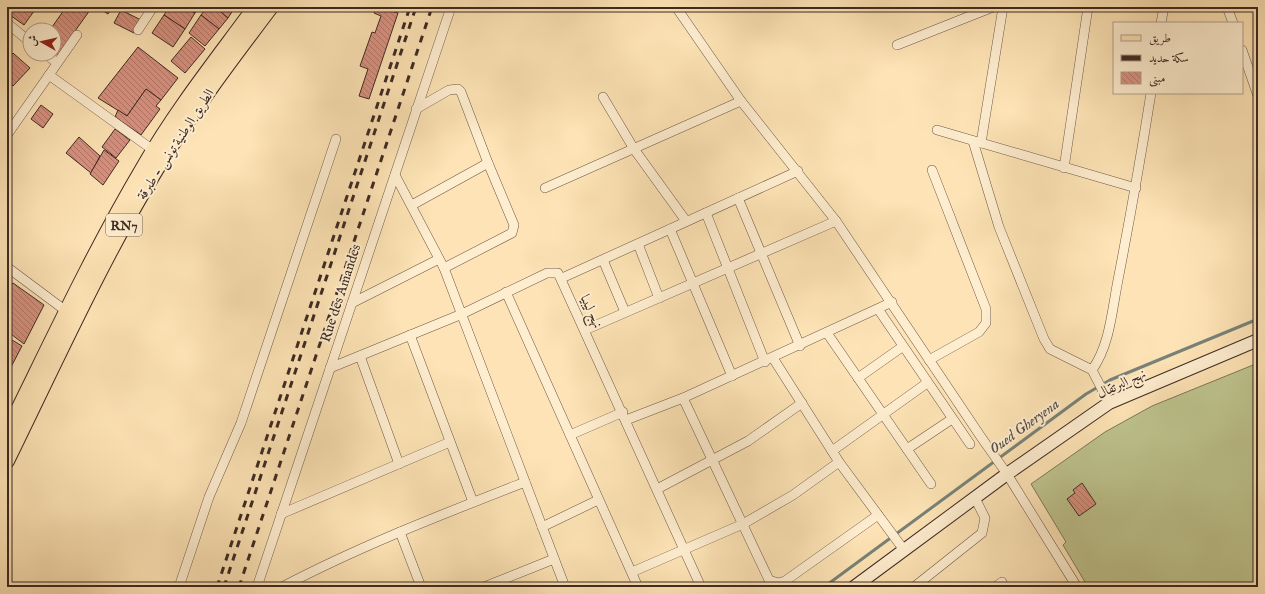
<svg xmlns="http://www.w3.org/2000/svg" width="1265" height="594" font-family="'IM FELL English',Amiri,serif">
<defs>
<pattern id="building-back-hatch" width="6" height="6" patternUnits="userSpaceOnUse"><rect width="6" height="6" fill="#d99180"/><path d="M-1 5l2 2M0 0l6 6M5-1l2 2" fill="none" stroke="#b17768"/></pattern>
</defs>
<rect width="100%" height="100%" fill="#fde3b5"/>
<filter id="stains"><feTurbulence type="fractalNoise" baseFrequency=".005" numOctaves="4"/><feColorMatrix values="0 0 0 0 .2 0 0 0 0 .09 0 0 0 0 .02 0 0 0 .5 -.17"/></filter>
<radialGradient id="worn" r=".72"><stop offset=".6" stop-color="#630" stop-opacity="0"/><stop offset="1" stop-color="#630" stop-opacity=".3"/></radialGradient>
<polygon fill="#bec48e" stroke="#7e7758" points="1258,363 1258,587 1088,587 1063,545 1066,542 1031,484 1105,432 1152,406"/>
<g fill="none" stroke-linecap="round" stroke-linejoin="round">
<polyline stroke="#788279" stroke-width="3" points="824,587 1086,394 1110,380 1258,319"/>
</g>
<g fill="url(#building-back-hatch)" stroke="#3d2a23">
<polygon points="7,7 37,7 24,25 7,13"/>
<polygon points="66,7 85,7 90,10 58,55 54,52 54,30 50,30"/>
<polygon points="97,7 112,7 108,14"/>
<polygon points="169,7 185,7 195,13 185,29 164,15"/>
<polygon points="185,7 199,7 195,13"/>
<polygon points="207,7 215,7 228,18 219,29 201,15"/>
<polygon points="215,7 235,7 228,18"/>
<polygon points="376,7 398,13 369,99 359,96 368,69 360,66 372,32 375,33 381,16 374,13"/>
<polygon points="121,10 141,20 134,33 114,23"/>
<polygon points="164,15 185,29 173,47 152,33"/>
<polygon points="201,15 219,29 205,46 189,33"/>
<polygon points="191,37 205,49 185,73 171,61"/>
<polygon points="138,47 178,78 161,100 146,89 127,116 98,98"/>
<polygon points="13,53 30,68 13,86 7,80 7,59"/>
<polygon points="146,89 161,100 156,106 160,109 141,135 115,117 118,110 127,116"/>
<polygon points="41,105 53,114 43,128 31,119"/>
<polygon points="115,129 130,140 116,158 102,147"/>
<polygon points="79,137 100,156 91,173 66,153"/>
<polygon points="104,150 119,161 103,185 90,174"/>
<polygon points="13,283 44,305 24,344 7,331 7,290"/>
<polygon points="7,337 22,346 11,367 7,363"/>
<polygon points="1082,483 1096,504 1079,516 1067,499 1075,493 1073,490"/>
</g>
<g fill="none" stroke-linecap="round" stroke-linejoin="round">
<defs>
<g id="street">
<polyline points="676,7 741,101 836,221 981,437 1007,474 1077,587"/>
<polyline points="1227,7 1233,23"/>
<polyline points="7,23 30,42"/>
<polyline points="1161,23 1164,7"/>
<polyline points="138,30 153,7"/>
<polyline points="897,45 993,7"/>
<polyline points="1242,50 1258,96"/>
<polyline points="46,54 57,63"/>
<polyline points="49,75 153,150"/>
<polyline points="603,97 634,149 686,221"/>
<polyline points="416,109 449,90 458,89 461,92 488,163 514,225 512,233 444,268"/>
<polyline points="937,130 1136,188"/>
<polyline points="7,135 77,35"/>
<polyline points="973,141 999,227 1044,339 1050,349 1092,370 1109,403"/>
<polyline points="981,143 1003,7"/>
<polyline points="1064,168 1088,7"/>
<polyline points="395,175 444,268 565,587"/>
<polyline points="545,188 741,101"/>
<polyline points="738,198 800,346"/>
<polyline points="412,205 488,163"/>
<polyline points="706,213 765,362"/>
<polyline points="670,229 732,376"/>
<polyline points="638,244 659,298"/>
<polyline points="603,260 625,312"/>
<polyline points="7,267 66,311"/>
<polyline points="562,278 798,171"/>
<polyline points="506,292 638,587"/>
<polyline points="352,303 439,259"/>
<polyline points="878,309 970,444"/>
<polyline points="585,330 836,221"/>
<polyline points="827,333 931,484"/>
<polyline points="410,335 473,502"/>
<polyline points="360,356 399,464"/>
<polyline points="773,358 839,462 904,550"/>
<polyline points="929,360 979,332 986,323 986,309 932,170"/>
<polyline points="330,368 462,314 547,273 558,273 701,587"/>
<path d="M 1092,370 C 1110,345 1112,310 1118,280 C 1130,218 1141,156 1151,93"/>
<polyline points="858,378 902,347"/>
<polyline points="683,398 769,580 778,583 785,581 878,515"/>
<polyline points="626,420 683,398 892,302"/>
<polyline points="570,435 623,412"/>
<polyline points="907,449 952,419"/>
<polyline points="832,451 927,383"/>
<polyline points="657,489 748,441 802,403"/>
<polyline points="281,514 450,442"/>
<polyline points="542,527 598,500"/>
<polyline points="400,532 421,587"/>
<polyline points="632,572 743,524 793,495 839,462"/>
<polyline points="179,587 209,497 241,423 336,139"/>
<polyline points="257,587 451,7"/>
<path d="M 282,587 C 360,546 443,514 525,482"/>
<polyline points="484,587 554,559"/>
<polyline points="914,587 982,533 985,518 975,498"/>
<polyline points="995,587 1002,582"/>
</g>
<polyline id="secondary" points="854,587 1007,474 1109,403 1258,340"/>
<g id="primary">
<path d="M 7,432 C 51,343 93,252 144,166 C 176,110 217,59 255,7"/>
<path d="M 7,461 C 55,363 100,263 156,170 C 191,113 231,60 271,7"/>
</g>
</defs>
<use href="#street" stroke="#6d5848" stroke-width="10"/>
<use href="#secondary" stroke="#3d2a23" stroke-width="14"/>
<use href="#primary" stroke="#3d2a23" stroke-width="16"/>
<use href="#street" stroke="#feedcf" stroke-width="9"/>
<use href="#secondary" stroke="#feedcf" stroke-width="12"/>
<use href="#primary" stroke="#fde3b5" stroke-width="14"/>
<g stroke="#3d2a23" stroke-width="3" stroke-dasharray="7 7" stroke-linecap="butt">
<polyline points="217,587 410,7"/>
<polyline points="224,587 416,7"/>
<polyline points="239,587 432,7"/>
</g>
</g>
<g text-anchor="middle" stroke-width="4" stroke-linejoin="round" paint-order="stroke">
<rect fill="#feedcf" stroke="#776457" stroke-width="1" x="106" y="214" width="36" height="22" rx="3"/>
<g font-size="13" font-weight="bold" fill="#3d2a23">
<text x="124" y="230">RN7</text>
</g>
<g font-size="14" fill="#3d2a23" stroke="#feedcf">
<text transform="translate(175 144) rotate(-57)" y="5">الطريق الوطنية تونس - طبرقة</text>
<text transform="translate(340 293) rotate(-72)" y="5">Rue des Amandes</text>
<text transform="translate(592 311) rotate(66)" y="5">نهج ليبيا</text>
<text transform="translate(1121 383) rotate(-25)" y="5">نهج البرتقال</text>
</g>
<g font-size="15" font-style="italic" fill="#564f47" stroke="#feedcf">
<text transform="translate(1024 426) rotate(-36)" y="5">Oued Gheryena</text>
</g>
</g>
<rect width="1265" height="594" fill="none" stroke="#fde3b5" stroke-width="24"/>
<rect x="8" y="8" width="1249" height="578" fill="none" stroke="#3d2a23" stroke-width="2"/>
<rect x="12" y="12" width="1241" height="570" fill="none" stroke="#3d2a23"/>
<rect x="1113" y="22" width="130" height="72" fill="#feedcf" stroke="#b19f8a"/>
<rect x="1121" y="35" width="20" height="6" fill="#fde3b5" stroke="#b19f8a"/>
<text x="1149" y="42" font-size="12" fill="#3d2a23">طريق</text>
<rect x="1121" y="55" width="20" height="6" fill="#3d2a23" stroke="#b19f8a"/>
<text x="1149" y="62" font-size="12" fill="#3d2a23">سكة حديد</text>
<rect x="1121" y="72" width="20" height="12" fill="url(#building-back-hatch)" stroke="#b19f8a"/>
<text x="1149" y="82" font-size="12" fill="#3d2a23">مبنى</text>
<g transform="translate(42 42) rotate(278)"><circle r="19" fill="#feedcf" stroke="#b19f8a"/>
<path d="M0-3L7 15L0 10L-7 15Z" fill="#8f2418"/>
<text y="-6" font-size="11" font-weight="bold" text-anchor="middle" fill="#3d2a23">ش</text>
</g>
<rect width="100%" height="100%" filter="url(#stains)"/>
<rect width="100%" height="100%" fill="url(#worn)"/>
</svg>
